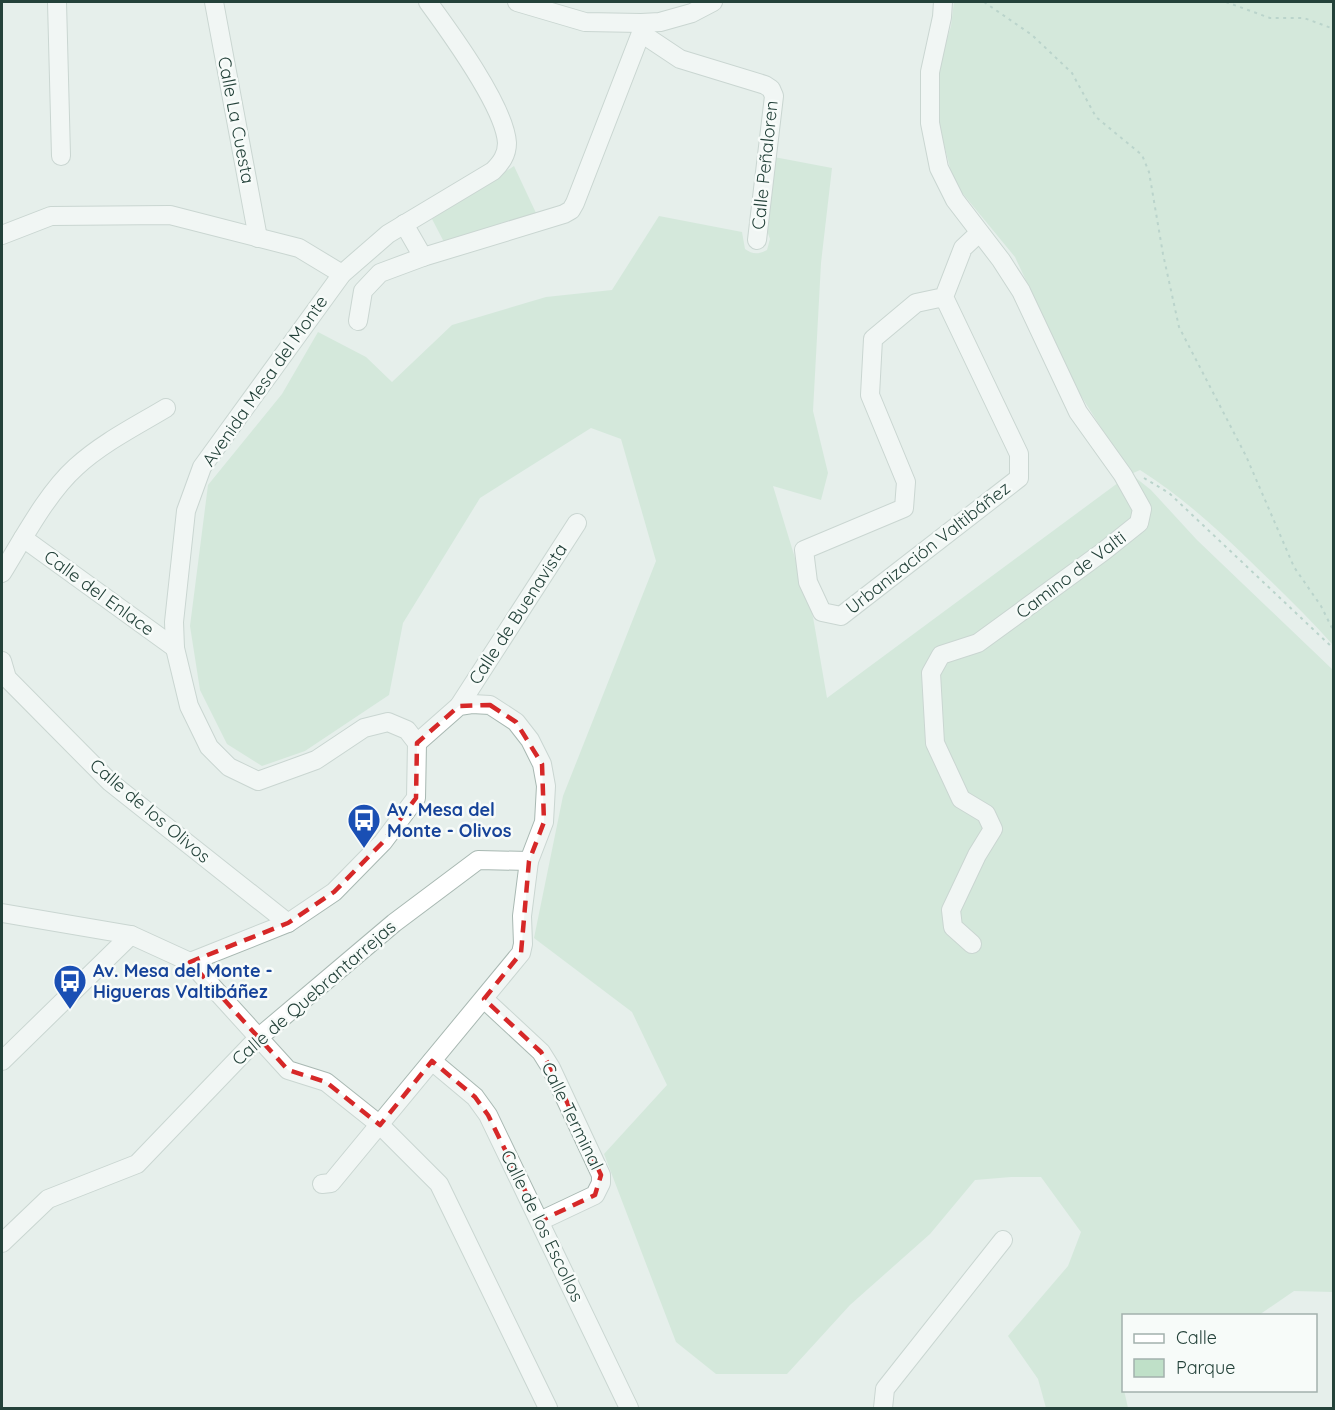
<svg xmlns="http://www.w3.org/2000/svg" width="1335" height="1410" font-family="Quicksand,sans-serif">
<rect width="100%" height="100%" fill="#e6efeb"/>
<g fill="#bfe0c8">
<path d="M 954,2 L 1333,2 L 1333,645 C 1307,616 1278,588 1249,560 C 1215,527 1181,496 1140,470 L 1131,474 L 1151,490 L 1197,540 L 1333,670 L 1333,1292 L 1294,1291 L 1259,1315 L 1124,1316 L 1124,1390 L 1128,1408 L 1046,1408 L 1038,1379 L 1008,1336 L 1068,1266 L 1081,1232 L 1041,1177 L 1011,1177 L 975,1180 L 930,1234 L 850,1305 L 787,1374 L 716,1374 L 676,1342 L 604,1154 L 667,1085 L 632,1012 L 534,938 L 563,796 L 656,561 L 621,439 L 591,428 L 480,498 L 403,623 L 389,695 L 305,751 L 262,766 L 227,744 L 200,690 L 190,626 L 208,485 L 282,394 L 318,332 L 366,357 L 392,382 L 452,325 L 546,297 L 612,290 L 659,216 L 742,232 L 745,249 C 752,254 758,255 767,250 L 770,239 L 766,228 L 774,157 L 832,168 L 821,263 L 813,411 L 828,473 L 821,500 L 773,486 L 813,617 L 827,698 L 1130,474 L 1078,391 L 1015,257 L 954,183 L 940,129 L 938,68 L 951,26 Z"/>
<polygon points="514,166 536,213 444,242 432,219"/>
</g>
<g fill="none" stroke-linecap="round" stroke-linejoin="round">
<defs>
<g id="minor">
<polyline points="57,2 61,156"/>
<polyline points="214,2 258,238"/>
<polyline points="517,2 585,22 641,23 660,22 692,13 713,2"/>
<polyline points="943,2 942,17 930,72 930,123 939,168 955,200 1001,260 1021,291 1078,412 1123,475 1142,509 1139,523 1104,551 978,643 941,655 931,673 935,743 961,799 986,814 993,829 977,855 951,910 953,927 972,944"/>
<polyline points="641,33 680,59 765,85 771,89 774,96 757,240"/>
<polyline points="404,224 423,257 564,214 571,210 575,203 641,33 641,23"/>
<polyline points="2,235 51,216 170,215 299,248 342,274"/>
<polyline points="944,297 916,303 873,339 870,395 906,482 904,508 804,550 808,582 822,612 841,616 1019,478 1019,454 944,297 963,248 979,233"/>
<polyline points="358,321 363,291 380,273 423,257"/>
<polyline points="23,538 175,648"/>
<path d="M 2,573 C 23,539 47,493 76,467 C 102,443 136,426 166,408"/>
<polyline points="2,661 7,678 110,782 288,923"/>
<polyline points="459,706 577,523"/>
<polyline points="2,913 131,935 190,962 288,1070 326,1082 380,1125 439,1184 548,1408"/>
<path d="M 190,962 L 288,923 L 334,892 L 383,842 L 416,798 L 417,743 L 407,730 L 388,722 L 364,728 L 316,760 L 258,781 L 229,767 L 209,747 L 189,706 L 175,648 L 174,622 L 186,511 L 202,467 L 342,274 L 388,234 L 493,171 C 501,163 507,155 507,143 C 505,107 450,32 428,2"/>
<polyline points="484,999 541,1052 551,1068 601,1175 601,1183 595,1195 540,1221"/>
<polyline points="2,1061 131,935"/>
<polyline points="432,1061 475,1097 488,1115 629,1408"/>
<polyline points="322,1184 331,1183 521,953 523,944 522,916 529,861 544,822 546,786 542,764 530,740 516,722 490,705 472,704 459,706 417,743"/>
<polyline points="2,1243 48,1199 137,1164 258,1038 394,923 478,860 529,861"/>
<polyline points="883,1408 885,1389 1003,1240"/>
</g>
</defs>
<use href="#minor" stroke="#a8b8b2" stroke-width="20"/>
<g stroke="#86b3a5" stroke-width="2" stroke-dasharray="3 4.5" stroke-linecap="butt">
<polyline points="984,2 1032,35 1072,73 1096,117 1142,155 1149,172 1163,254 1179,327 1246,456 1294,567 1321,606 1334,632"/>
<polyline points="1226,2 1270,18 1304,18 1334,29"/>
<polyline points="1144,478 1169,493 1334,649"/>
</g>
<use href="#minor" stroke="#fff" stroke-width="18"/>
</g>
<path d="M0 0H1335V1410H0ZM 490,705 L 516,722 L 542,764 L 544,822 L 529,861 L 521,953 L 484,999 L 541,1052 L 551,1068 L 601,1175 L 595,1195 L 540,1221 L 488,1115 L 475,1097 L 432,1061 L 380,1125 L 326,1082 L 288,1070 L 190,962 L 288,923 L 334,892 L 383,842 L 416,798 L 417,743 L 459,706 Z" fill="#e6efeb" fill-opacity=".55" fill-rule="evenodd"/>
<path fill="none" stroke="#d62828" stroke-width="4.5" stroke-dasharray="12 8" stroke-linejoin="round" d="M 490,705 L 516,722 L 542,764 L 544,822 L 529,861 L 521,953 L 484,999 L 541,1052 L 551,1068 L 601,1175 L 595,1195 L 540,1221 L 488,1115 L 475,1097 L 432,1061 L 380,1125 L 326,1082 L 288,1070 L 190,962 L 288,923 L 334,892 L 383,842 L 416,798 L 417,743 L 459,706 Z"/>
<defs>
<symbol id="bus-pin" viewBox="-11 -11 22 30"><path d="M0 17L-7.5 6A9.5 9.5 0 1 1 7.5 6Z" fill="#1a4fb4" stroke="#f7fbf9"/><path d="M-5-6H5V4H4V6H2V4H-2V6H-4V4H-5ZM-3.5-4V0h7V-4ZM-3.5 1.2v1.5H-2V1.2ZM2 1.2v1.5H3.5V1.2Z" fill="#fff"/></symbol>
</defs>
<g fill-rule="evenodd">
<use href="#bus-pin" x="345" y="801" width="38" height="52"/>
<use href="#bus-pin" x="51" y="962" width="38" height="52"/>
</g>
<g text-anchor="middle" stroke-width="5" stroke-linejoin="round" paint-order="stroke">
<g font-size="18" fill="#24423a" stroke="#f7fbf9">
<text transform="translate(236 120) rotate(79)" y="6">Calle La Cuesta</text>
<text transform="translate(765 165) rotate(-84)" y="6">Calle Peñaloren</text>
<text transform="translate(265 381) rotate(-55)" y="6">Avenida Mesa del Monte</text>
<text transform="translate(928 548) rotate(-38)" y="6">Urbanización Valtibáñez</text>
<text transform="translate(1071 575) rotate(-37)" y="6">Camino de Valti</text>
<text transform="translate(99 593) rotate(36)" y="6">Calle del Enlace</text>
<text transform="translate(518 614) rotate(-57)" y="6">Calle de Buenavista</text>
<text transform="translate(150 811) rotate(40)" y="6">Calle de los Olivos</text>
<text transform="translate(314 993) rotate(-41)" y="6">Calle de Quebrantarrejas</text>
<text transform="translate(572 1116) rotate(64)" y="6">Calle Terminal</text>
<text transform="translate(542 1226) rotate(64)" y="6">Calle de los Escollos</text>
</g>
<g font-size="18" font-weight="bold" fill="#164399" stroke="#f7fbf9" text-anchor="start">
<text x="387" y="816">Av. Mesa del<tspan x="387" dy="21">Monte - Olivos</tspan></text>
<text x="93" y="977">Av. Mesa del Monte -<tspan x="93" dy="21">Higueras Valtibáñez</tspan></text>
</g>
</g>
<rect width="1335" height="1410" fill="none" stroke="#24423a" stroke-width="6"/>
<rect x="1122" y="1314" width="195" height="78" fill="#f7fbf9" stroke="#a3b1ad" stroke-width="1.5"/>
<rect x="1134" y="1334" width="30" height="9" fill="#ffffff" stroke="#a3b1ad" stroke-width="1.5"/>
<text x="1176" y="1344" font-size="18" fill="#24423a">Calle</text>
<rect x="1134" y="1359" width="30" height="18" fill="#bfe0c8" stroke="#a3b1ad" stroke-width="1.5"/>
<text x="1176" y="1374" font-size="18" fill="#24423a">Parque</text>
</svg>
